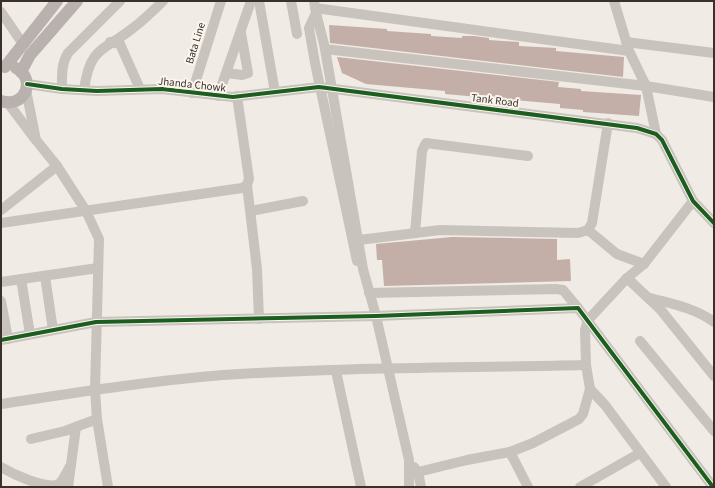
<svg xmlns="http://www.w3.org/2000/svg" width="715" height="488" font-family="'Source Sans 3',sans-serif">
<rect width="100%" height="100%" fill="#f0ebe5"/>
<g fill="#c3afa7">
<polygon points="329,25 387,29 387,31 431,34 431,36 462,38 462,36 474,36 489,38 489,40 519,42 519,46 556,48 556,51 624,57 623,77 330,43"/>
<polygon points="337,57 559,82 558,87 581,89 581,91 641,95 639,116 583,112 583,110 560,108 560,104 445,94 445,91 366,84 342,73"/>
<polygon points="452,237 557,239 557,260 570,259 571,281 384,286 382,260 377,260 376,244"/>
</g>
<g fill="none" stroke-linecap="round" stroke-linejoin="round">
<g stroke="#c9c3be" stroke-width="10">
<polyline points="259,1 275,92"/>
<polyline points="291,1 297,34"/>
<path d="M 314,1 C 316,18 322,33 325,49 L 363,269 L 376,316 L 409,460 L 409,487"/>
<polyline points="614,1 629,51 646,86 656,134"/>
<polyline points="315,8 629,51"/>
<polyline points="1,12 23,44"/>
<polyline points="315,15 309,28 315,63 357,261"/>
<polyline points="110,42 120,44 140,89"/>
<polyline points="626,42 714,53"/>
<polyline points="325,49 646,86 714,97"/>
<polyline points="227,73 242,75 248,73 241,33"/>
<polyline points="27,84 62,89 97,91 162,89 233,97 319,87 637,128 656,134 662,140 693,201 714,223"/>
<path d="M 62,89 C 62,76 61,64 68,53 L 120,1"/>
<polyline points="26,90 36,140 57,166 86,211 99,239 95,390 97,419 108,487"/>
<path d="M 84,90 C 90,46 103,52 133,28 C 144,20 154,10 163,1"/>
<polyline points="192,93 221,1"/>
<polyline points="218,96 251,1"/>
<polyline points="8,103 35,139"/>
<polyline points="247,185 257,269 259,319"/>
<polyline points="1,210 57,166"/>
<polyline points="251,211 303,201"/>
<polyline points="1,223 242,188 247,185 249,179 237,96"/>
<polyline points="588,230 617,254 644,264"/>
<polyline points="415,233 422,151 426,143 528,156"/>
<polyline points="359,240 440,230 578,233 588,230 592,223 608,123"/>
<polyline points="45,276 53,330"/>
<polyline points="627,278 660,309 714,376"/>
<polyline points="21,279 30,334"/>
<polyline points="1,282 98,268"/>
<polyline points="369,293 556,289 563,290 578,308"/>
<path d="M 650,298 C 672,304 695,308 714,322"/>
<polyline points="1,301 8,339"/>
<polyline points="1,340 96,322 376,316 578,308 713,487"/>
<polyline points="640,341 714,431"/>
<polyline points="336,371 361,487"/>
<polyline points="590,389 605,405 666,487"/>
<path d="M 1,404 C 74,393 149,381 223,375 C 343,367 465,368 586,365"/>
<polyline points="31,439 65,431 97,419"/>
<polyline points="510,452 528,487"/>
<path d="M 1,467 C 13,474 42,488 57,485 C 63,483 67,470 71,465"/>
<polyline points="414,467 418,472 421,487"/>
<polyline points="418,472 467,460 510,452 533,443 579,419 583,414 590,389 586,365 585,330 588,320 627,278 644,264 693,201"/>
<polyline points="68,487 76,427"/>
<polyline points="580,487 640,453"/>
</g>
<g stroke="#b8b1ad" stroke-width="12">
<polyline points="5,67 57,1"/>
<polyline points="21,72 30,55 77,1"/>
<path d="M 1,101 C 25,109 37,79 16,68"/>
</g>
<defs>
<g id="cycleway">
<polyline points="27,84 62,89 97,91 162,89 233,97 319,87 637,128 656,134 662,140 693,201 714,223"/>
<polyline points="1,340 96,322 376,316 578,308 713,487"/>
</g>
</defs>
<use href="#cycleway" stroke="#fbf5ee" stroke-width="6"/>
<use href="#cycleway" stroke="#1b5e20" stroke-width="4"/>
</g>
<g text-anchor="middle" stroke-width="4" stroke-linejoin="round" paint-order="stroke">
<g font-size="11" fill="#3b302b" stroke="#fbf5ee">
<text transform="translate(195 43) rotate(-73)" y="4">Bata Line</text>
<text transform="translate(192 84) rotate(6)" y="4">Jhanda Chowk</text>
<text transform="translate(495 100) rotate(7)" y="4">Tank Road</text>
</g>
</g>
<rect width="715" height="488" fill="none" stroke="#3b302b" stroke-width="4"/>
</svg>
